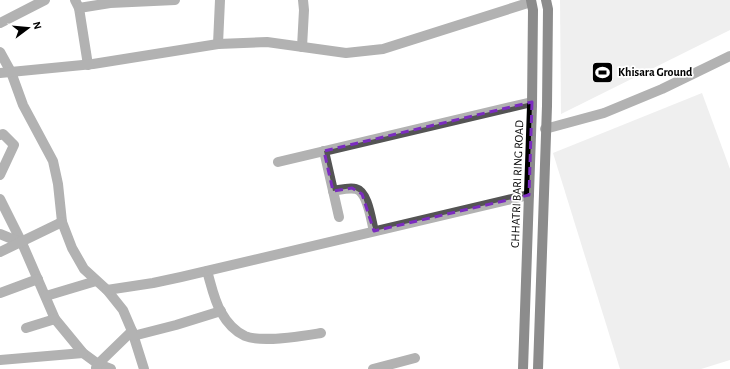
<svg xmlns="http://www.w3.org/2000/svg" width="730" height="369" font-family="'Alegreya Sans',sans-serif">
<rect width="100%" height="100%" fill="#fff"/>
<g fill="#dbdbdb">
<polygon points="560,0 730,0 730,30 561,114"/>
<polygon points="702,93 730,169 730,360 701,369 620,369 553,153"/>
</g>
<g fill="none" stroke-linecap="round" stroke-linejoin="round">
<g stroke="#545454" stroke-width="10">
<polyline points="75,0 79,8 88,65"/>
<polyline points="79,8 110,3 175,0"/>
<polyline points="0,23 45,0"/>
<polyline points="218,44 220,0"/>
<polyline points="302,47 304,10 303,0"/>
<polyline points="0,52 11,72 23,105 53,161 58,184 62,222 72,248 84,269 107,290 123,310 132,331 144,369"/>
<polyline points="0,73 93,64 218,44 267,42 346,53 383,49 531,2"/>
<polyline points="545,129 604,113 662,89 730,56"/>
<polyline points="0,135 3,134 14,145 0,175"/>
<polyline points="324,151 339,217"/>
<polyline points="278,162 532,102"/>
<path d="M 333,191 C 340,190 349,187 356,189 C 368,192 371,221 374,231"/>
<polyline points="0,199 22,243 55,319 83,353 98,364 111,369"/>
<polyline points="0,234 22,243"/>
<polyline points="0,252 62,222"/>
<path d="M 207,271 C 211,284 214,300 221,312 C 226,321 234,331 245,336 C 262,343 302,336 321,333"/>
<polyline points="107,290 153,283 181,277 529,195"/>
<polyline points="0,293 38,279"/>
<polyline points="46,296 96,281"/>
<polyline points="26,328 55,319"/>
<polyline points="133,336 176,325 221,311"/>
<polyline points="0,360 83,353"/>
<polyline points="96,368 98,364 132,331"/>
<polyline points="373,369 415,358"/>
</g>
<g stroke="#000" stroke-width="10">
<polyline points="523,369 532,106 533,10 531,0"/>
<polyline points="538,369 547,106 548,9 546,0"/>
</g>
</g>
<path d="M0 0H730V369H0ZM 532,102 L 529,195 L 374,231 L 362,194 L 352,188 L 333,191 L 324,151 Z" fill="#fff" fill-opacity=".55" fill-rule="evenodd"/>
<path fill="none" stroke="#7b2cbf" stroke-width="3" stroke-dasharray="8 5" stroke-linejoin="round" d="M 532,102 L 529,195 L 374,231 L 362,194 L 352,188 L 333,191 L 324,151 Z"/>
<defs>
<symbol id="stadium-square" viewBox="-11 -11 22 22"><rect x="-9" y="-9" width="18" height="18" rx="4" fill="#000" stroke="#fff"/><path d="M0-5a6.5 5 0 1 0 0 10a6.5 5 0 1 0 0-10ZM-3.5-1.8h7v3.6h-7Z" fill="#fff"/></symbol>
</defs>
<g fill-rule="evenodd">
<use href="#stadium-square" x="590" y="60" width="25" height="25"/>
</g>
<g text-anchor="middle" stroke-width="3.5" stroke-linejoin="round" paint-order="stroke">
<g font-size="12" font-weight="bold" fill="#000" stroke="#fff" text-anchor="start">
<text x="618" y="76">Khisara Ground</text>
</g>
<g font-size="12" fill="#000" stroke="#fff">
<text transform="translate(517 184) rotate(-88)" y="4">CHHATRI BARI RING ROAD</text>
</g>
</g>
<g transform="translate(28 28) rotate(74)" stroke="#ffffff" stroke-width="3" paint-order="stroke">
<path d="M0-3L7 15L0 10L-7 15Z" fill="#000000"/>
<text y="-6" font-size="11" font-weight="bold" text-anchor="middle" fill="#000000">N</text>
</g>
</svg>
